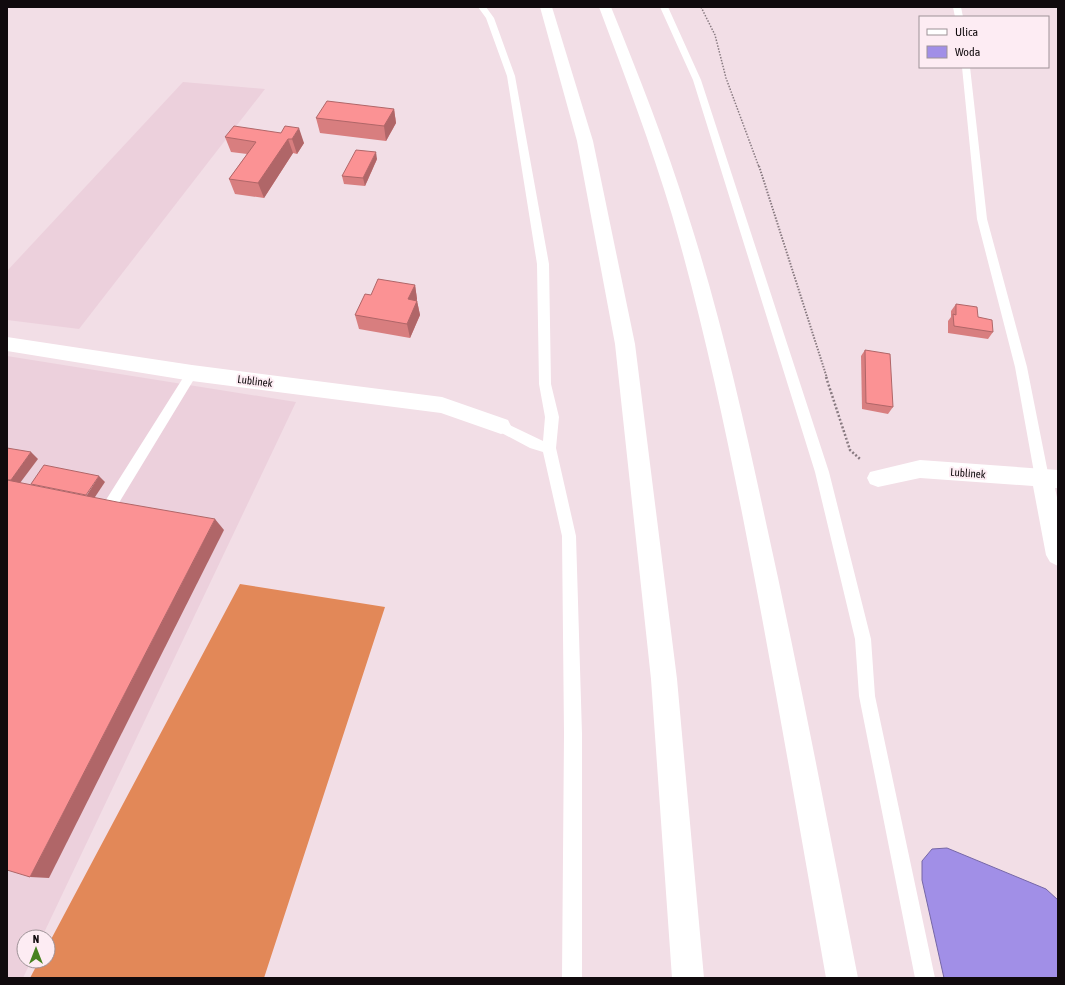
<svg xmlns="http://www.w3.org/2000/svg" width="1065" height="985" font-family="'Asap Condensed',sans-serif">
<rect width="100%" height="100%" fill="#f2dee6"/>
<g fill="#ecd0dc">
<polygon points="183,82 265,89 79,329 7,320 7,271"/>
<polygon points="7,356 296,402 42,937 24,937 24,961 31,961 23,978 7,978"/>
</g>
<polygon fill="#e28858" points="240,584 385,607 264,978 30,978 39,961 48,961 48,945"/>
<polygon fill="#a18fe7" stroke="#7667a6" points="947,848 1046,889 1058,900 1058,978 944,978 922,880 922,861 932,849"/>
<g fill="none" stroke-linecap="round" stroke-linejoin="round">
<polyline stroke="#887a80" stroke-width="1.5" stroke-dasharray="1.5 1.5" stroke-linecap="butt" points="701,7 715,35 726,78 759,167"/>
<polyline stroke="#887a80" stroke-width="2" stroke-dasharray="1.5 1.5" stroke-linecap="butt" points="759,166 827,378"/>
<polyline stroke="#887a80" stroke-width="2.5" stroke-dasharray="2 2" stroke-linecap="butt" points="826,377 850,450 860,459"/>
<g fill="#fff" fill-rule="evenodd">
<polygon points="478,7 486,7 494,18 515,76 549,264 551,384 559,417 556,448 576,536 582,734 582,978 562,978 564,734 562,536 543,452 530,448 496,430 494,426 496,422 501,421 543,441 545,417 539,384 537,264 507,76 486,18"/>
<polygon points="660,7 668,7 701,80 829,472 871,639 875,696 935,978 915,978 859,696 855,639 815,472 693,80"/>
<polygon points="953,7 961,7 963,17 955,17"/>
<polygon points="962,67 970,67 987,219 1027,367 1049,478 1047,482 1042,484 1037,482 1035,478 1015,367 977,219"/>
<polygon points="192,368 196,370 198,373 196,376 114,511 109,513 104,511 102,507 104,503 188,370"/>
</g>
<g fill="#fff" fill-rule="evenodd">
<polygon points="7,337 192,365 442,397 508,420 511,426 508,432 501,434 441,413 192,381 7,351"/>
<polygon points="920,460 1058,470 1058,488 1055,488 1058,502 1058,566 1050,562 1046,555 1033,486 920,478 878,487 870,484 867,478 870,472"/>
</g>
<g fill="#fff" fill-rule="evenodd">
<polygon points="540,7 552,7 593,141 635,344 677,679 704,978 672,978 651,679 615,344 577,141"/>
<path d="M 599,7 L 611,7 C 639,76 666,144 688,215 C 720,314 743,416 765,518 C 799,671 828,825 858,978 L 826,978 C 799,825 773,671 743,518 C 723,417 701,315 672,215 C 651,145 625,76 599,7 Z"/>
</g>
</g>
<g fill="#d87e7f">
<polygon points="394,109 396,123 386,141 320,133 316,118"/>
<polygon points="281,133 304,143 297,154 293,153 264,198 235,194 229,179 247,154 231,152 225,137"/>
<polygon points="377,159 365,186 344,184 342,176"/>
<polygon points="415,285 417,299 417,301 420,315 410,338 359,329 355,315 371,295"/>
<polygon points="956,304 978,317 993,332 988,339 948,333 948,321 951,317 951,311"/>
<polygon points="865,350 893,407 888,414 862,409 861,356"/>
</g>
<g fill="#b06668">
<polygon points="394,109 396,123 386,141 384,126"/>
<polygon points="299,128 304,143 297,154 292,139"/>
<polygon points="288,139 293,153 264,198 258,183"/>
<polygon points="376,152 377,159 365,186 363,178"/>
<polygon points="415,285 417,299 411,313 408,299"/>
<polygon points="417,301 420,315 410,338 407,324"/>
<polygon points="31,452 38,459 17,487 10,481"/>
<polygon points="99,476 105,482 91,503 85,498"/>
<polygon points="215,519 224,530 49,878 30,877"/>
</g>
<g fill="#fb9294" stroke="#b06668">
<polygon points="327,101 394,109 384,126 316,118"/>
<polygon points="234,126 281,133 285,126 299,128 292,139 288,139 258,183 229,179 256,142 225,137"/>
<polygon points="356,150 376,152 363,178 342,176"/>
<polygon points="378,279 415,285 408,299 417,301 407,324 355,315 365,294 371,295"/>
<polygon points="956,304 977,307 978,317 992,320 993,332 954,326 953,314 956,315"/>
<polygon points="865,350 890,354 893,407 866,403"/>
<polygon points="7,448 31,452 11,480 7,480"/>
<polygon points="44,465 99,476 86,495 31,484"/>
<polygon points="7,480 117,502 215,519 30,877 7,870"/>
</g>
<g text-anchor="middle" stroke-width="4" stroke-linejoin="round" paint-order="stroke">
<g font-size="11" fill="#100a0d" stroke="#fdecf3">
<text transform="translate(255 381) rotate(7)" y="4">Lublinek</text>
<text transform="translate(968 473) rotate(4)" y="4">Lublinek</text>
</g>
</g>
<rect width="1065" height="985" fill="none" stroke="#100a0d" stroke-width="16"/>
<rect x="919" y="16" width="130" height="52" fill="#fdecf3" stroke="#9e9297"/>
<rect x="927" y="29" width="20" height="6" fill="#ffffff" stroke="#9e9297"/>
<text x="955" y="36" font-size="12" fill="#100a0d">Ulica</text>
<rect x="927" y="46" width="20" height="12" fill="#a18fe7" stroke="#9e9297"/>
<text x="955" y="56" font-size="12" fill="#100a0d">Woda</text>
<g transform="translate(36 949)"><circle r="19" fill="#fdecf3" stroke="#9e9297"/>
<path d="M0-3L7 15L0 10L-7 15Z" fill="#47821f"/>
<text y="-6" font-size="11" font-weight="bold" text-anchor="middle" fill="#100a0d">N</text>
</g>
</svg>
